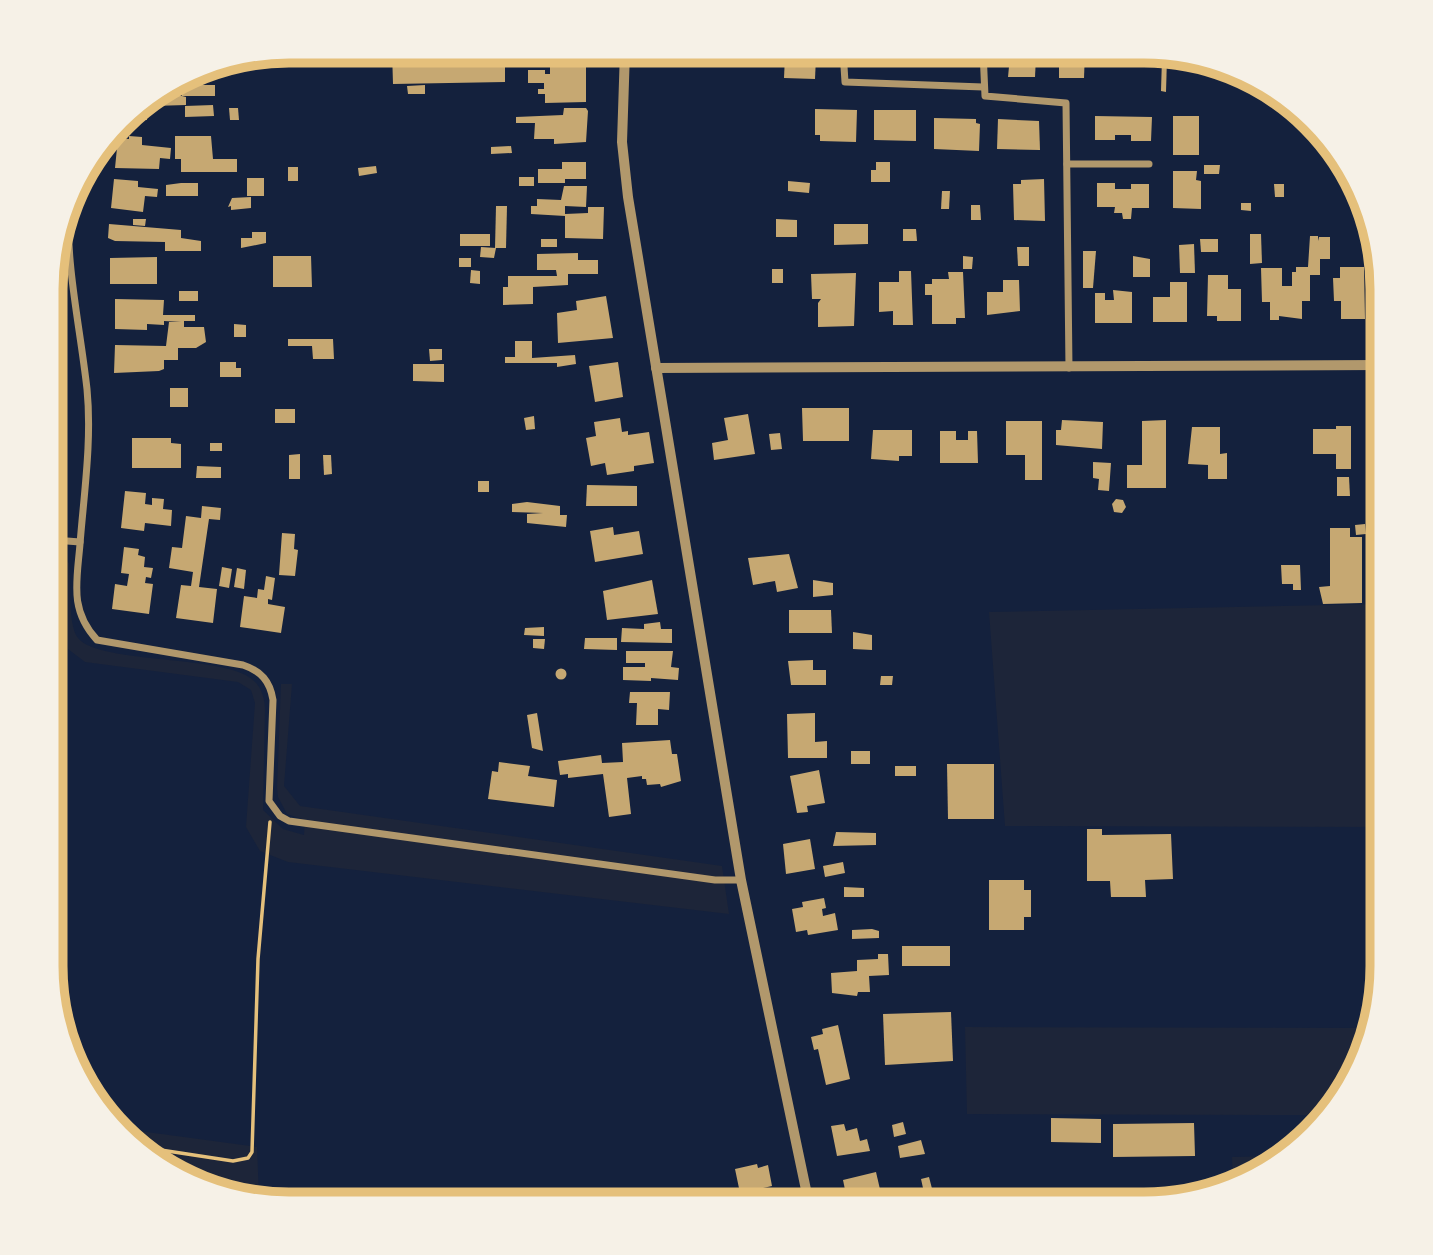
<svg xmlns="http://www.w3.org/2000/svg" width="1433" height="1255" font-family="Overpass,sans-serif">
<rect width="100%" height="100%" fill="#14213d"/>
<g fill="#1d2539">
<path d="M 54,550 L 69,563 C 72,581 67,624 78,638 C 100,665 228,654 254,681 C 262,688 265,700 265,710 L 263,810 L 283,829 L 304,835 L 305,820 L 287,814 L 278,797 L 277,788 L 281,684 L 292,684 L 284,786 L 300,806 L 722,866 L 729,914 L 288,862 L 260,851 L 246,827 L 255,703 L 251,690 L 238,682 L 85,662 L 68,649 Z"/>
<polygon points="1382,604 1382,827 1005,826 989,612"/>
<polygon points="965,1027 1368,1028 1358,1071 1307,1137 1307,1115 967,1114"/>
<polygon points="117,1128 257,1147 259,1197 184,1180"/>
<polygon points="1284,1156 1236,1186 1233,1187 1232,1157"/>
</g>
<g fill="#c6a872">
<polygon points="392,51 527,51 528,64 505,65 505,82 393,84"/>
<polygon points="870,51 956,51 955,65 920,64 921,59 904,59 904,64 869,64"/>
<polygon points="1059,51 1085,51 1084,78 1059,78"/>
<polygon points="785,56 816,57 815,79 784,78"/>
<polygon points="1010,56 1036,57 1035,77 1008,77"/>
<polygon points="1162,58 1167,58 1166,92 1161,91"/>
<polygon points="586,66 586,102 545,103 545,94 538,94 538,89 544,89 544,83 528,83 528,70 545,70 545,74 550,74 550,67"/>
<rect x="182" y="85" width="33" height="11"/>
<polygon points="425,85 425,94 408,94 407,86"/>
<polygon points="158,96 182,96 186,97 186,105 153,106 153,114 147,114 147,120 123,120 132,110"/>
<polygon points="213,105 214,116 185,117 185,106"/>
<polygon points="229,108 238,108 239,120 230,120"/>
<polygon points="564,108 586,108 588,111 586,142 554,144 554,139 534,139 535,123 516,123 516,117 563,115"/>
<polygon points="815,109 857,110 856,142 820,141 820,135 815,135"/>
<polygon points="874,110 916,110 916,141 874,140"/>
<polygon points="1095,116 1152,117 1151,141 1131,141 1131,135 1115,135 1115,140 1095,140"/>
<rect x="1173" y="116" width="26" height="39"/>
<polygon points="934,118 976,119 976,123 980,124 979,151 934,149"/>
<polygon points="998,119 1039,121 1040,150 997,149"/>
<polygon points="129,136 142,137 142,145 171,148 170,159 160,158 159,169 115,168 118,138 129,139"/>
<polygon points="175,136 211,136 213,159 237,159 237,172 181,172 181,159 175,159"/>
<polygon points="511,146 512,153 491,154 491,147"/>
<polygon points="562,162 586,162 586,179 565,179 565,183 538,183 538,169 562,169"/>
<polygon points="876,162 890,162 890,182 871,182 871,170 876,170"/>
<polygon points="1204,165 1220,165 1219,174 1204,174"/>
<polygon points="376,166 377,173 359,176 358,168"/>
<rect x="288" y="167" width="10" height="14"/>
<polygon points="1173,171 1197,171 1196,180 1201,181 1201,209 1173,208"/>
<rect x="519" y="177" width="15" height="9"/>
<rect x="247" y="178" width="17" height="18"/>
<polygon points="114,179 138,181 138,187 158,189 157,197 145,196 143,212 111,208"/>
<polygon points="1044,179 1045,221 1014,220 1013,184 1021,184 1021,180"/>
<polygon points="788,181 810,183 809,193 788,191"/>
<polygon points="181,183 198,183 198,196 166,196 166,185"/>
<polygon points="1097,183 1115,183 1115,189 1131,189 1131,184 1149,184 1149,208 1132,208 1131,219 1123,219 1122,213 1114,213 1115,207 1097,207"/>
<polygon points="1274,184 1284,184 1284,197 1275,197"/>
<polygon points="564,186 587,186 586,207 565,206 565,214 588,213 588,207 604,207 603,239 565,238 565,216 531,214 531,206 537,206 537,199 561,200"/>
<polygon points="942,191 950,191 949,209 941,209"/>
<polygon points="251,197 251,208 231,210 231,206 228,207 232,198"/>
<polygon points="1241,203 1251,203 1251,211 1241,210"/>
<polygon points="971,205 980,205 981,220 971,220"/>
<polygon points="496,206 507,206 506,248 495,248"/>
<polygon points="133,219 146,219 145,226 133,225"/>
<polygon points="776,219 797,220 797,237 776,237"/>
<polygon points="109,224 181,230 181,238 201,241 201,251 165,251 165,242 115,241 108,238"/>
<polygon points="834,224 868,224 868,244 834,245"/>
<polygon points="903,229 916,229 917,241 903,241"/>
<polygon points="252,232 266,232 266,243 241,248 241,238 252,238"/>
<rect x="460" y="234" width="30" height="12"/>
<polygon points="1250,234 1261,234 1262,263 1250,264"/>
<polygon points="1310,236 1318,236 1318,241 1319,237 1330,237 1330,259 1320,259 1320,275 1310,275 1310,301 1302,301 1302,319 1279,316 1279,320 1270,320 1270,302 1262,302 1261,268 1282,268 1282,286 1292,286 1292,272 1296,272 1296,267 1308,267"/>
<rect x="541" y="239" width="16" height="8"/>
<polygon points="1200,239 1218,239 1218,252 1201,252"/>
<polygon points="1194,244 1195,273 1180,273 1179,245"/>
<polygon points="481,247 496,248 494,258 480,257"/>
<polygon points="1017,247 1029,247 1029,266 1018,266"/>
<polygon points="1083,251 1096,251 1093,288 1083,288"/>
<polygon points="1374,252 1377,252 1382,278 1374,278"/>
<polygon points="578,253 578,260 598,260 598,274 568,274 568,285 533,287 533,304 503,305 503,287 508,287 508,276 557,276 556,270 537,270 537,254"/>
<polygon points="273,256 311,256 312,287 273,287"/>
<polygon points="963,256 973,257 972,269 963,269"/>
<polygon points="1133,256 1150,259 1150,277 1133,277"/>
<polygon points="157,257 157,284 110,284 110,258"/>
<rect x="459" y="258" width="12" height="9"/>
<polygon points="1340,267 1364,267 1365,319 1341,319 1341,301 1334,301 1333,278 1340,278"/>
<rect x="772" y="269" width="11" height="14"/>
<polygon points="471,270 480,271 480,284 470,283"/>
<polygon points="899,271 911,271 913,325 893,325 893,311 879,312 879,282 899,282"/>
<polygon points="948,272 963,272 965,318 956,318 956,324 932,324 932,295 925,295 925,284 932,284 932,279 949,279"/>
<polygon points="856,273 854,326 818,327 818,303 821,299 812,299 811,274"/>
<polygon points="1208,275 1228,275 1228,289 1241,289 1241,321 1217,321 1217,316 1207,316"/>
<polygon points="1003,280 1019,280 1020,311 987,315 987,292 1003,292"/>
<polygon points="1170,282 1187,282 1187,322 1153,322 1153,297 1170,297"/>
<polygon points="1113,290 1132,292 1132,323 1095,323 1095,293 1105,293 1105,300 1114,300"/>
<rect x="179" y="291" width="19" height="10"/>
<polygon points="606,296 613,338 558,343 557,313 577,310 576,301"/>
<polygon points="115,299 164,300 163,315 195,315 195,321 184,321 184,327 204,327 206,342 196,348 178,348 178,360 164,360 164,369 159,371 114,373 115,345 166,346 169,322 181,322 164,321 164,325 147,324 147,330 115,329"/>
<polygon points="234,324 246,325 246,337 234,337"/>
<polygon points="288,339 333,339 334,359 313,359 312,346 288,346"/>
<polygon points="515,341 532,341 532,358 575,355 576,364 557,367 557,363 505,363 505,357 515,357"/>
<polygon points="429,349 442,349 442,360 430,361"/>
<polygon points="220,362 236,362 236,368 241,368 241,377 220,377"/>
<polygon points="618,362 623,397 595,402 589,366"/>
<polygon points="413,364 444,364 444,382 413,381"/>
<rect x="170" y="388" width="18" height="19"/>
<polygon points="802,408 849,408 849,441 803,441"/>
<rect x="275" y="409" width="20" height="14"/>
<polygon points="748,414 755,454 714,460 712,443 728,440 724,418"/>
<polygon points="534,416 535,429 526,430 524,418"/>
<polygon points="620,418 622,432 628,431 628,435 649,432 654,463 634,466 634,471 607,475 605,463 591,466 586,438 596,436 594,422"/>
<polygon points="1062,420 1103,422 1102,449 1056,445 1056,430 1061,430"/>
<polygon points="1166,420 1166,488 1127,488 1127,465 1142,465 1142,421"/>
<polygon points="1006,421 1042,421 1042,480 1025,480 1025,455 1006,455"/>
<polygon points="1336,426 1351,426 1351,469 1336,469 1336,454 1313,454 1313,429 1336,429"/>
<polygon points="1192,427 1220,427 1220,454 1227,453 1227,479 1208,479 1208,465 1188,464"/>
<polygon points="1378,429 1382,429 1382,462 1378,457"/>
<polygon points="873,430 912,430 912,456 899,456 899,461 871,459"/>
<polygon points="940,431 956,431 956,440 968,440 968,431 977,431 978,463 940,463"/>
<polygon points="780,433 782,449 771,450 769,434"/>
<polygon points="132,438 171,438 171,443 181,444 181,468 132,468"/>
<rect x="210" y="443" width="12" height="8"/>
<polygon points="300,454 300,479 289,479 289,455"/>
<polygon points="323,455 331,455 332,474 324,475"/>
<polygon points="1093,462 1111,463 1109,491 1098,490 1099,479 1093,478"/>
<polygon points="197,466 221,467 221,478 196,478"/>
<polygon points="1337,477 1349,477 1350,496 1337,496"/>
<rect x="478" y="481" width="11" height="11"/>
<polygon points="587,485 637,486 637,506 586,506"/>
<polygon points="125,491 146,493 145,504 152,505 152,498 164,499 163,509 172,510 171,526 145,523 144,531 121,528"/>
<polygon points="1116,499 1123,500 1126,507 1122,513 1114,512 1112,504"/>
<polygon points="527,502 560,506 560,515 567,515 566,527 527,523 527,514 543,513 512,512 512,504"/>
<polygon points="202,506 221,508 220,520 209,519 199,587 217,589 213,623 176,618 181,585 191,586 193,572 169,568 172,547 182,548 186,516 201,518"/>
<polygon points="1382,518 1382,537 1375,537 1374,519"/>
<polygon points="1365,524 1366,534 1356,535 1355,525"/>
<polygon points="613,527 614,535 639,531 643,554 595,562 590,531"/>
<polygon points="1330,528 1350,528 1350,537 1362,537 1362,603 1323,604 1319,587 1330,586"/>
<polygon points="282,533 295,534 294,549 298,550 295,576 279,575"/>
<polygon points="124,547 139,549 138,555 145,557 144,567 153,568 151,578 146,577 145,583 153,584 149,614 112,609 115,584 127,586 129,574 121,573"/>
<polygon points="789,554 798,588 777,592 775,581 753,585 748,558"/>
<polygon points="1281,565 1300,565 1301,590 1293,590 1293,584 1282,584"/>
<polygon points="222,567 232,569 229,588 219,586"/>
<polygon points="237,568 246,570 244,589 234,587"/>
<polygon points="266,576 275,578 272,600 268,599 268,604 285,607 281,633 240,627 244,596 257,598 258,589 264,590"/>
<polygon points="652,580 658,614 607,620 603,591"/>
<polygon points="813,580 833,583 833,595 813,597"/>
<polygon points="789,610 831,610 832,633 789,633"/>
<polygon points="660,622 661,629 672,629 672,643 621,642 622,628 644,629 644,624"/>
<polygon points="544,627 544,636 524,635 525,628"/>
<polygon points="853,632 872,635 872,650 853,649"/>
<polygon points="585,638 617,638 617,650 584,649"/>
<polygon points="533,639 545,639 544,649 533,648"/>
<polygon points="626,651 673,651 671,667 679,668 678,680 651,678 651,681 623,680 623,667 645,667 645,663 626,663"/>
<polygon points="813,660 813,670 826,670 826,685 791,685 788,661"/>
<circle cx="561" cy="674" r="5.5"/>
<polygon points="881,676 893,676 892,685 880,685"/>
<polygon points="630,692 670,692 669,710 658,709 658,725 636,725 637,703 629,703"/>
<polygon points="537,713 543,751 532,748 527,715"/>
<polygon points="815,713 815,742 827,741 827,758 788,758 787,714"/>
<polygon points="670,740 672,754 677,754 681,781 661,787 660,784 647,785 646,779 642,779 642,776 627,778 631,814 609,817 603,774 568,778 568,774 560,775 558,761 601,755 602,763 623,762 622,743"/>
<rect x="851" y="751" width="19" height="13"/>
<polygon points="499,762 530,766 528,776 557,780 554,807 488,799 492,771 498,772"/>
<polygon points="947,764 994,764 994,819 948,819"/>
<rect x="895" y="766" width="21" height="10"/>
<polygon points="819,770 825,803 807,806 808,812 797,813 790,776"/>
<polygon points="1087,829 1102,829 1102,835 1171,834 1173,879 1145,880 1146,897 1111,897 1110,881 1087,881"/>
<polygon points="836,832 876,833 876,845 833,846"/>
<polygon points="810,839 815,869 786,874 783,844"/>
<polygon points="843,862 845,873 825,877 823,866"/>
<polygon points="989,880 1024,880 1024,890 1031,890 1031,917 1024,917 1024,930 989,930"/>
<polygon points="844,887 864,888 864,897 844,897"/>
<polygon points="824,898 826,908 822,909 823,916 835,913 838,930 808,935 807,930 796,932 792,909 803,907 802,902"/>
<polygon points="872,929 879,931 879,938 852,939 852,930"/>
<rect x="902" y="946" width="48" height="20"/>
<polygon points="878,954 888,954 889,975 869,976 870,992 858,992 857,996 832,993 831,973 857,971 857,960 878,959"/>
<polygon points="951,1012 953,1061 885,1065 883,1014"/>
<polygon points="838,1025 850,1079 826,1085 818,1049 814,1050 811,1037 823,1034 822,1029"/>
<polygon points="1051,1118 1101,1119 1101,1143 1051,1142"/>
<polygon points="903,1122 906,1134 894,1137 892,1125"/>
<polygon points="1194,1123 1195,1156 1113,1157 1113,1124"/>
<polygon points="844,1124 846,1131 857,1128 860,1141 867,1139 870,1151 837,1156 831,1126"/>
<polygon points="921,1140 925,1154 900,1158 898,1146"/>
<polygon points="757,1164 758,1168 768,1165 772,1186 740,1193 735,1169"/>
<polygon points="876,1172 882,1198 848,1204 843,1180"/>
<polygon points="929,1177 936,1204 918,1201 895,1204 893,1197 923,1188 921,1179"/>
<polygon points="1196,1187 1196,1195 1152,1204 1152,1188"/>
<polygon points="689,1195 691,1203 677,1204 676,1198"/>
<polygon points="1133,1195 1134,1204 1066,1204 1065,1197"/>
</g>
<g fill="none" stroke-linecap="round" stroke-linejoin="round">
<polyline stroke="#e5c07b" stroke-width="3.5" points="141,1147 233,1161 248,1158 252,1152 258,959 270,822"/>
<g stroke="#b1986c" stroke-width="7">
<polyline points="843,51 845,82 983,87"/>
<polyline points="983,51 985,96 1066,103 1069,368"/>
<polyline points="1067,164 1149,164"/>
<path d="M 68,208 C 67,271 80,327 87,389 C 92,440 84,493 80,544 C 77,581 69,610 97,640 L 243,665 C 261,671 270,681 273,700 L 269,801 L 280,816 L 289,821 L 715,880 L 741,880"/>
<polyline points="54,540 80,542"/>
</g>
<g stroke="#b1986c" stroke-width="10">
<polyline points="625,51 622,142 628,197 741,880 809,1204"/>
<polyline points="656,368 1382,365"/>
</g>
</g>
<path d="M0 0H1433V1255H0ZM289 63H1144A226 226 0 0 1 1370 289V966A226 226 0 0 1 1144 1192H289A226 226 0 0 1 63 966V289A226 226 0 0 1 289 63Z" fill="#f6f1e7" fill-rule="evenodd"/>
<path fill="none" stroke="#e5c07b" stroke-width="9" d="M289 63H1144A226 226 0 0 1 1370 289V966A226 226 0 0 1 1144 1192H289A226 226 0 0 1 63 966V289A226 226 0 0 1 289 63Z"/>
</svg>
